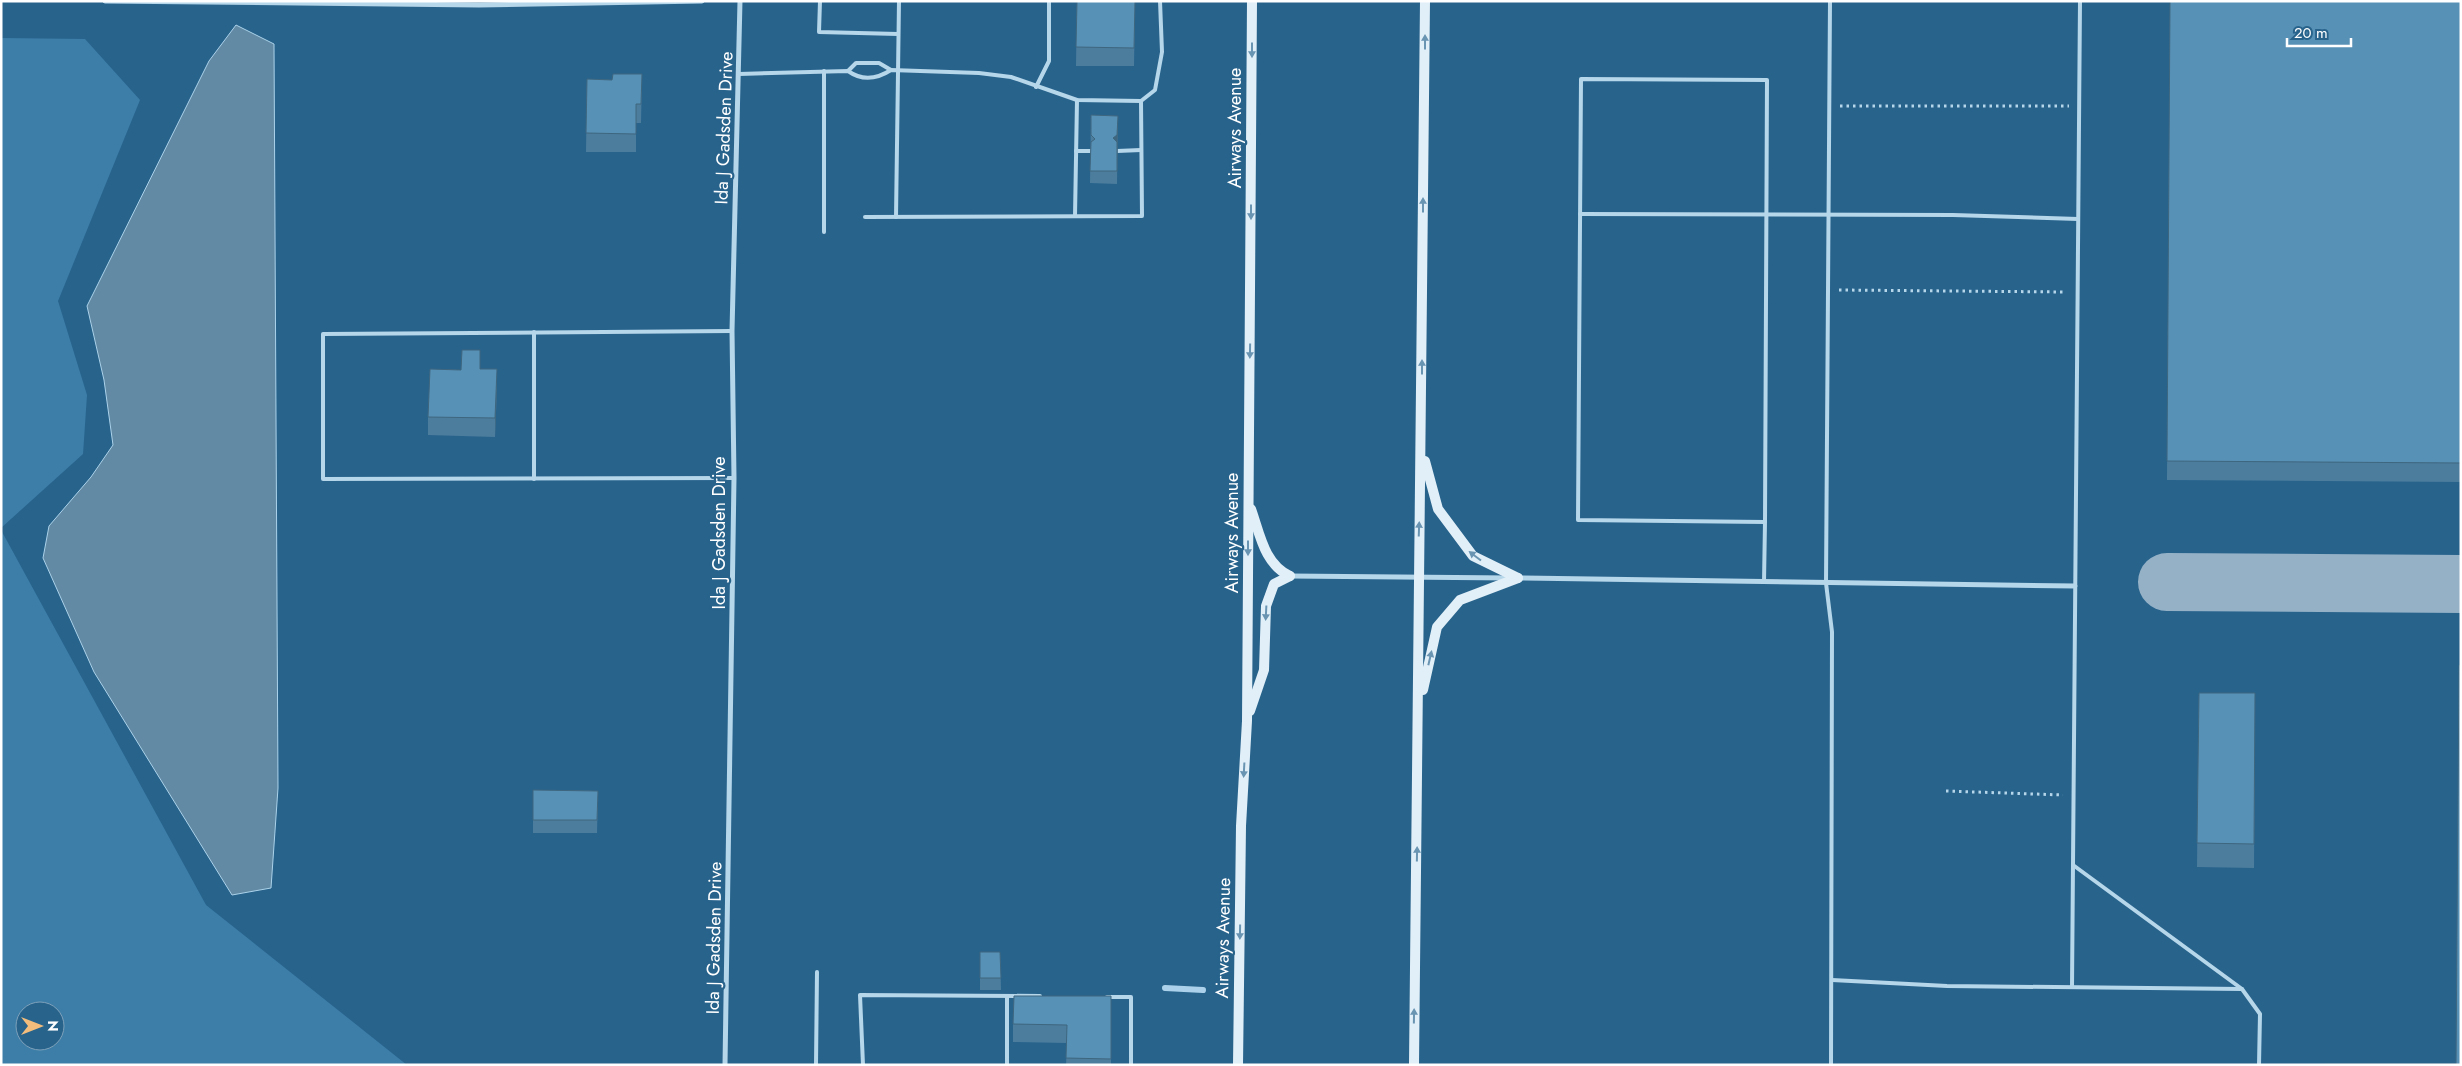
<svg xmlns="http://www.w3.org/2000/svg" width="2462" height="1066" font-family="Jost,sans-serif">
<rect width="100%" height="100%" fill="#28638c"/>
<g fill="#3c7ea8" fill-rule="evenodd">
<polygon points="1,38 85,39 140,100 58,301 87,395 83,454 1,528"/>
<path d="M 1,530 L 206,905 L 407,1065 L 1,1065 ZM 25,1011 L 55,1011 L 55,1041 L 25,1041 Z"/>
</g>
<polygon fill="#638aa4" stroke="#abd2ea" points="236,25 274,44 278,788 271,888 232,895 94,672 43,558 49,526 91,477 113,445 104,380 87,306 209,61"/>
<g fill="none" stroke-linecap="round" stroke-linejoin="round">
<polyline stroke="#abd2ea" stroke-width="6" points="1165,988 1203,990"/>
<polyline stroke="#94b1c6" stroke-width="58" points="2167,582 2461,584"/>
<g stroke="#b6d6ea" stroke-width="3" stroke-dasharray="2.5 4" stroke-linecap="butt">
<polyline points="1840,106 2069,106"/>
<polyline points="1839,290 2065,292"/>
<polyline points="1946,791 2063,795"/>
</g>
<g stroke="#b6d6ea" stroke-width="4">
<polyline points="820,1 819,32 898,34"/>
<polyline points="1830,1 1826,583 1832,632 1831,1065"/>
<polyline points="824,71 824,232"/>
<polyline points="848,71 856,63 879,63 891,70"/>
<path d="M 739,74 L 848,71 C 862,81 877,79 891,70 L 979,73 L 1011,77 L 1077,100 L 1141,101 L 1155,90 L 1162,52 L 1160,1"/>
<polyline points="1036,87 1049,61 1049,1"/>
<polyline points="1076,151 1091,151"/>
<polyline points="1117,151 1141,150"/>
<polyline points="1580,214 1953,215 2078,219"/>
<polyline points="1075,216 1077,100"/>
<polyline points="865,217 1142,216 1141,101"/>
<polyline points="896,217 899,1"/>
<polyline points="732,331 323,334 323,479 734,478"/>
<polyline points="534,479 534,332"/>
<polyline points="1764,582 1765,522 1767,80 1581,79 1578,520 1765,522"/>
<polyline points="2073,865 2242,989 2260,1014 2259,1065"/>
<polyline points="1832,980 1947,986 2242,989"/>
<polyline points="2072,987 2080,1"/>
<polyline points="1007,996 1007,1065"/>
<polyline points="1107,997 1131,997 1131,1065"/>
<polyline points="816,1065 817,972"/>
<polyline points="863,1065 860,995 1040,996"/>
</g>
<g stroke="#b6d6ea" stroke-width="5">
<polyline points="105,1 479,5 702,1"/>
<polyline points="1290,576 1510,578"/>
<polyline points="1518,578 2075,586"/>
<polyline points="725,1065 734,478 732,331 740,1"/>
</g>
<g stroke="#e1eff8" stroke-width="10">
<polyline points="1425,461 1438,509 1473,556 1518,578"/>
<path d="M 1251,509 C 1260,534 1264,564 1290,576"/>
<polyline points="1423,690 1437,627 1460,600 1518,578"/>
<polyline points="1250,711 1264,670 1266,606 1274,584 1290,576"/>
<polyline points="1238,1065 1241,826 1247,721 1252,1"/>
<polyline points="1414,1065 1425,1"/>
</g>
</g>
<g fill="#4c7d9d">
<polygon points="1077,1 1135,1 1134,66 1076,66"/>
<polygon points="2170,1 2461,1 2461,482 2167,480"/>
<polygon points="642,74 641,123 636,123 636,152 586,152 587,79 612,80"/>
<polygon points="1091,115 1118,116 1117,184 1090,183"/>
<polygon points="480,369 497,388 495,437 428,435 428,417 461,370"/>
<polygon points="2199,693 2255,693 2254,868 2197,867"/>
<polygon points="533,790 598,791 597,833 533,833"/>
<polygon points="980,952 1000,952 1001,990 980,990"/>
<polygon points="1111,996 1111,1065 1066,1065 1067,1043 1013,1042 1013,1024"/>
</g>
<g fill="#3e667f">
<polygon points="1118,116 1117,184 1117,147 1113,138"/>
<polygon points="497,369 497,388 495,437 495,418"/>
</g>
<g fill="#5891b6" stroke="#3e667f">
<polygon points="1077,1 1135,1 1134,48 1076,47"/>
<polygon points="2170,1 2461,1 2461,463 2167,461"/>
<polygon points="613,74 642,74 641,104 636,104 636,134 586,133 587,79 612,80"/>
<polygon points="1091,115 1118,116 1117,135 1113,138 1117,142 1117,171 1090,171 1091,142 1095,139 1091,135"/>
<polygon points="462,350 480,350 480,369 497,369 495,418 428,417 430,369 461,370"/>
<polygon points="2459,665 2461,665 2461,1065 2324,1065 2324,1064 2456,1064"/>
<polygon points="2199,693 2255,693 2254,844 2197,843"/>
<polygon points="533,790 598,791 597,820 533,820"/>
<polygon points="980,952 1000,952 1001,978 980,978"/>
<polygon points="1014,996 1111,996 1111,1059 1066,1058 1067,1025 1013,1024"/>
</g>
<defs><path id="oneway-solid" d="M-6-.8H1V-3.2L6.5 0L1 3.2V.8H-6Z" transform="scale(1.25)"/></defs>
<g fill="#6994b2">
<use href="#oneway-solid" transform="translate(1425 42) rotate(-90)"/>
<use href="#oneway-solid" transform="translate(1252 50) rotate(90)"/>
<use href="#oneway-solid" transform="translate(1423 205) rotate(-90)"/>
<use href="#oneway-solid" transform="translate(1251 212) rotate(90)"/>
<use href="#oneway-solid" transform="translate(1250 351) rotate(91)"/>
<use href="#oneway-solid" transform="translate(1422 367) rotate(-90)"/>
<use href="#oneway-solid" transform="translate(1419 529) rotate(-88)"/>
<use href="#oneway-solid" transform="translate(1248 548) rotate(90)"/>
<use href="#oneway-solid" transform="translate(1475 556) rotate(-143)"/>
<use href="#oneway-solid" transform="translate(1266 613) rotate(93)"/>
<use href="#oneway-solid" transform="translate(1430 658) rotate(-77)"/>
<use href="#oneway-solid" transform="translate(1244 770) rotate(93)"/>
<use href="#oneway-solid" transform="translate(1417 854) rotate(-89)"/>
<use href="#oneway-solid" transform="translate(1240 932) rotate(91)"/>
<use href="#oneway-solid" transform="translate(1414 1016) rotate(-89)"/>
</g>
<g text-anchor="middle" stroke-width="4.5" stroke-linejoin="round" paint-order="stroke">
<g font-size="18" fill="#fff" stroke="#28638c">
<text transform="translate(724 128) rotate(-88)" y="6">Ida J Gadsden Drive</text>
<text transform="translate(1235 128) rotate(-90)" y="6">Airways Avenue</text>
<text transform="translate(719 533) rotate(-90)" y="6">Ida J Gadsden Drive</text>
<text transform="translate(1232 533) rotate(-90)" y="6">Airways Avenue</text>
<text transform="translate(714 938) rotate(-89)" y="6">Ida J Gadsden Drive</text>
<text transform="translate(1223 938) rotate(-89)" y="6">Airways Avenue</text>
</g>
</g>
<rect width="2462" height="1066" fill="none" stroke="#ffffff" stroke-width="5"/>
<g transform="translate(40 1026) rotate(90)"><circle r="24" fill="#28638c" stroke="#7ea1ba"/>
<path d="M0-4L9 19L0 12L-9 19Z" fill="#f2bd7c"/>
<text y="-8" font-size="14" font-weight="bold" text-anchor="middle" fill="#ffffff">N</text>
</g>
<path d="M2287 38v8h64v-8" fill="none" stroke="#ffffff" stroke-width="2.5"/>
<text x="2294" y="38" font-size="15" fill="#ffffff" stroke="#28638c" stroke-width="4" paint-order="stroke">20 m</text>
</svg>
